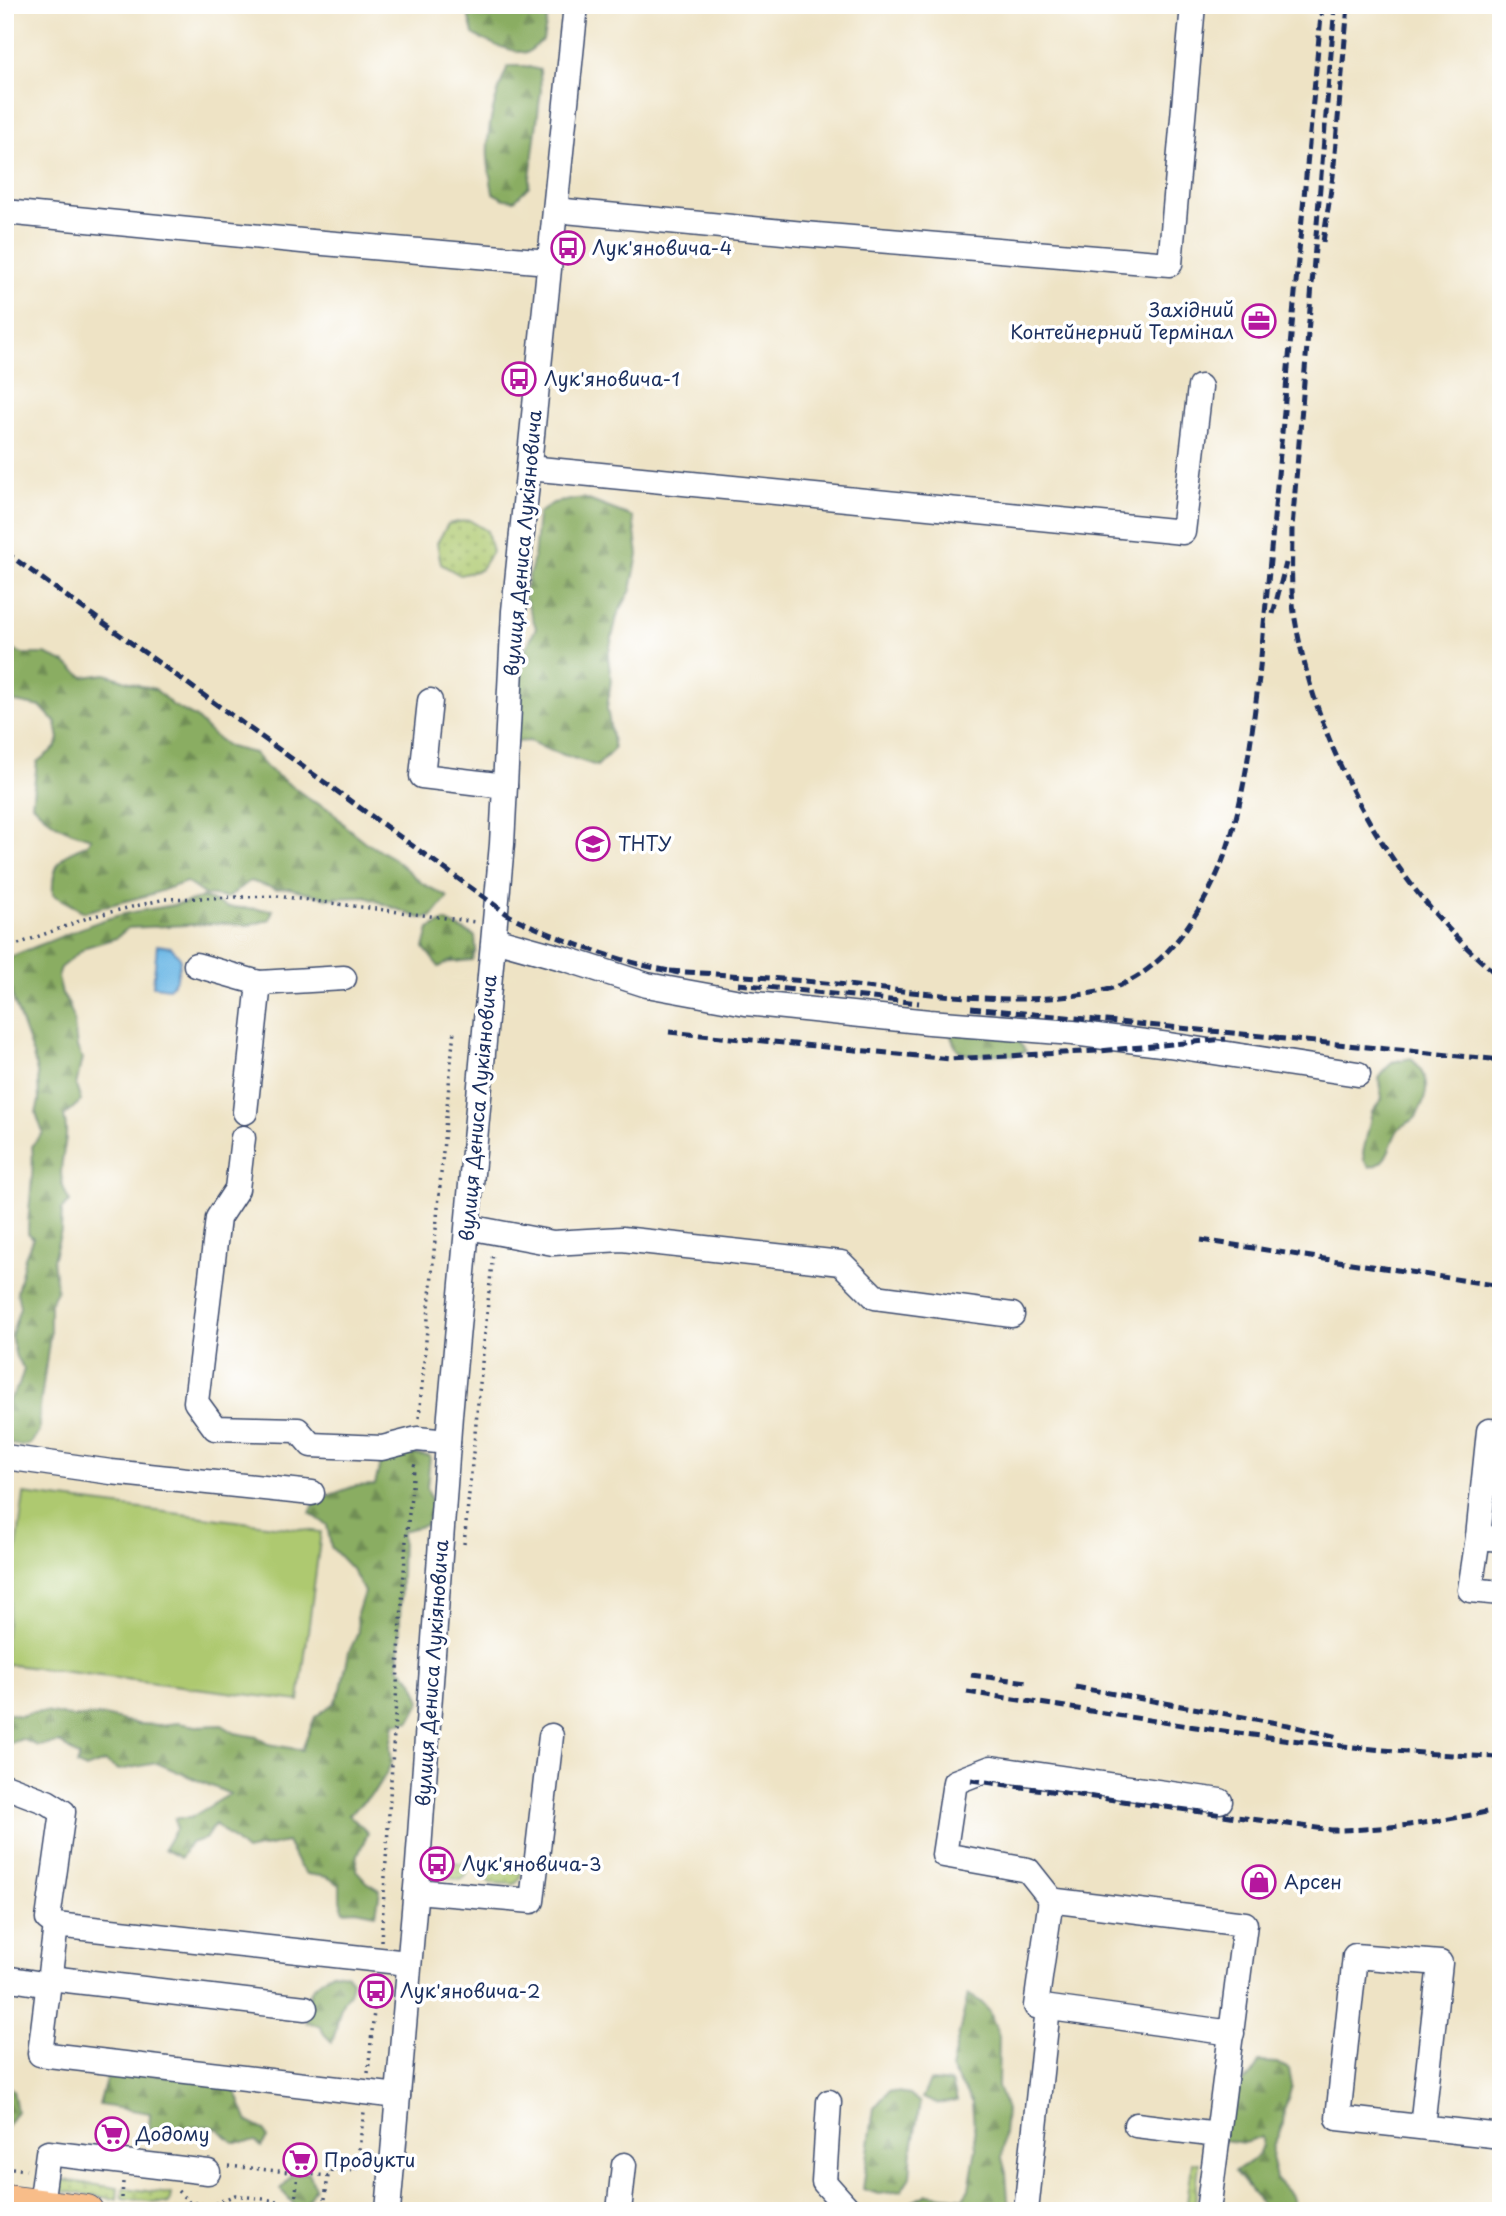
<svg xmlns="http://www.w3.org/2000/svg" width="1506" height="2216" font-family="'Playpen Sans',sans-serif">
<defs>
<pattern id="grass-dots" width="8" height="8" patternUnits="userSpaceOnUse" patternTransform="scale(1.75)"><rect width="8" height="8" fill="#aec96f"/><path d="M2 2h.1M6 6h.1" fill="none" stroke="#8da45e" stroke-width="1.8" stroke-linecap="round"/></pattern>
<pattern id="forest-firs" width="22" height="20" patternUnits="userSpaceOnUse" patternTransform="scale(1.75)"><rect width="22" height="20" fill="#8aad62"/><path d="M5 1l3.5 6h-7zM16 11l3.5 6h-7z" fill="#708d54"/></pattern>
</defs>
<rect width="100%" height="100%" fill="#fff"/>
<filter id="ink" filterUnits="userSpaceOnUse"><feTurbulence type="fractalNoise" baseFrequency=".0143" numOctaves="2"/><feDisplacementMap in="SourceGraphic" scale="14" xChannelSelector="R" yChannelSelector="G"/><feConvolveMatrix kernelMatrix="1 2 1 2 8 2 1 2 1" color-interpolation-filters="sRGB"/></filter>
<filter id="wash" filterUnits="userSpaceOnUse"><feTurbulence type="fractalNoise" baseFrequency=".00686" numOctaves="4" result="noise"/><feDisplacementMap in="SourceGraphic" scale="28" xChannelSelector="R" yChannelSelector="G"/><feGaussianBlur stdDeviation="1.57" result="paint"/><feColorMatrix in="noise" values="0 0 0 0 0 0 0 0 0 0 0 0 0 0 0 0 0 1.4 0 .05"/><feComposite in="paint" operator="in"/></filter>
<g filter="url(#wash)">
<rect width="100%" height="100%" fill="#eee3c5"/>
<g fill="url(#grass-dots)" stroke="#647c66" stroke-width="2">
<polygon points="469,520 487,531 492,552 480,570 460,575 441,564 437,543 448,524"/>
<polygon points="449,1862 469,1864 467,1875 461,1880 447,1877"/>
<polygon points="487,1866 521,1870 520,1878 514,1884 490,1883 486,1876"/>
<polygon points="1192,2162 1199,2163 1195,2203 1187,2203"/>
<polygon points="56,2179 118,2188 117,2199 54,2190"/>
<polygon points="124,2188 171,2194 169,2204 122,2198"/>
</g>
<g fill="url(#forest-firs)" stroke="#526e60" stroke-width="2">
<path d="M 469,5 L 550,5 L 543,40 L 527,53 C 507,50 490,45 473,34 L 467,9 Z"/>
<path d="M 508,66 L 525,66 L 540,70 L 541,90 L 529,186 L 515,200 L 504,199 L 493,193 C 491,182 489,170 488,159 C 486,128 496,94 508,66 Z"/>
<polygon points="583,498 633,517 638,555 631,590 617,616 608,656 611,680 607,708 614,749 597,766 546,749 530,741 513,742 514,672 536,628 524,594 534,558 538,514 553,503"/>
<path d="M 5,647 L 23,654 L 45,654 L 64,662 L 84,677 L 106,674 L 141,686 L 155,689 L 172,705 L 195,717 L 212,734 L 229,747 L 254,753 L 267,768 L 312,801 L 331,810 L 345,826 L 365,842 L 393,858 L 423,884 L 448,897 L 432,917 L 420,918 L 366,897 L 328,898 L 289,888 L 276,889 L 250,881 L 227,898 L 205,895 L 186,882 L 152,894 L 84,912 L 53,895 C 51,867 60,854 86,845 L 91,838 C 63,830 53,825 32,804 L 37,762 L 55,748 L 59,739 L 56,723 L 41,707 L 5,700 Z"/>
<path d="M 203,897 L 226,907 L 273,910 L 270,919 C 254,925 243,927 226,923 L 128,928 L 116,938 L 86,947 L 61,967 L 58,977 L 62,994 L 68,1003 L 73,1016 L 77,1047 L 82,1058 L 76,1086 L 81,1101 L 64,1116 C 73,1149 49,1166 70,1202 L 62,1209 L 61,1231 L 53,1260 L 57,1291 L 50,1303 L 50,1335 L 40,1407 L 39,1432 L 31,1443 L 22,1446 L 5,1443 L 5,1406 L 19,1385 L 24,1369 L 16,1357 L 11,1337 L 20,1307 L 17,1292 L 25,1257 L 33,1238 L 28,1233 C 28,1202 35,1177 32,1145 L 43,1133 L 36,1113 L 39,1101 L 38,1077 L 33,1055 L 5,976 L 5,960 C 17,953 28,950 40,945 C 71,933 101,918 134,912 C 157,907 181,906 203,897 Z"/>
<polygon points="445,921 475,936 476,950 472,960 452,962 453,960 439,967 424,948 429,929"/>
<path d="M 950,1032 L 1008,1036 L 1018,1041 L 1026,1051 C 1013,1057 1012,1054 999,1054 C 975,1055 956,1062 950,1032 Z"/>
<path d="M 1411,1058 C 1426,1074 1431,1087 1421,1107 C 1419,1110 1418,1114 1416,1117 C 1411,1123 1402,1124 1398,1130 C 1389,1144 1390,1164 1369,1167 L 1364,1160 L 1363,1153 L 1372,1112 L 1382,1099 L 1379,1078 L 1392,1062 Z"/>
<polygon points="391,1451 430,1456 427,1487 433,1507 426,1525 402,1531 399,1667 413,1681 421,1701 410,1721 394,1724 390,1747 392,1762 386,1774 375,1791 349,1815 368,1833 358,1854 356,1870 367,1882 380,1890 376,1914 356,1910 344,1911 340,1900 340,1885 327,1877 307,1874 299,1866 287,1842 246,1851 215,1824 205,1839 190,1843 181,1858 164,1849 176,1829 175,1818 190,1818 230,1794 157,1763 119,1770 104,1762 86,1769 77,1765 79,1757 60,1743 38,1746 22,1739 5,1745 5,1712 20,1716 31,1713 45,1712 72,1717 104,1716 138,1724 160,1725 178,1723 196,1726 222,1725 235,1733 257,1737 268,1744 302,1750 315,1717 334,1703 341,1689 349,1652 358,1633 357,1614 364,1592 352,1569 331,1547 327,1525 310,1513 316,1500 355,1486 375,1485 381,1459"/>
<path d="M 332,1972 L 347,1974 L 352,1980 C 350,1999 345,1994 341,2007 C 337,2018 337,2030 332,2042 L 324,2034 L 320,2026 L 306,2022 C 309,1992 306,1989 332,1972 Z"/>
<polygon points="968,1994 981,2002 990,2012 999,2037 998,2086 1006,2110 1002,2158 1006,2173 1009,2211 911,2211 910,2203 927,2194 963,2198 969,2189 976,2148 972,2103 951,2069"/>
<path d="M 1259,2062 L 1277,2063 L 1289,2069 L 1292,2086 L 1284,2110 L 1283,2124 L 1273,2147 L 1272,2161 L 1276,2179 L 1290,2194 L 1296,2211 L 1265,2211 L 1257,2198 L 1235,2171 C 1250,2163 1264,2156 1262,2137 L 1244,2143 L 1222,2140 L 1229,2088 C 1245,2083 1251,2077 1259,2062 Z"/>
<polygon points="109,2069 228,2084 236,2092 248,2122 264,2130 267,2138 261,2147 255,2142 233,2142 218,2129 209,2126 149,2130 150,2113 99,2105"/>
<polygon points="930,2081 952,2083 957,2101 938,2104 922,2098"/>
<polygon points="5,2084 13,2090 17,2111 5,2129"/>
<polygon points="889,2091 910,2094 920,2103 912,2149 910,2177 901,2191 878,2194 863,2189 874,2108"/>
<polygon points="309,2172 315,2187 306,2204 297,2208 281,2190 291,2175"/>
</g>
<polygon fill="#aec96f" stroke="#647c66" stroke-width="2" points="24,1494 321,1532 299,1701 5,1664 5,1638"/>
<path fill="#6cb7e5" stroke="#4473a2" stroke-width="2" d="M 157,945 L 171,947 L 180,957 C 179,970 179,980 169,988 L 153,986 Z"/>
</g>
<g filter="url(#ink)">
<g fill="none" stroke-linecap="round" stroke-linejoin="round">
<defs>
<g id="minor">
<polyline points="555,210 804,234 1170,264 1193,5"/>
<polyline points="5,212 312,242 549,262"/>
<polyline points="529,468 1183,532 1200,387"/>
<polyline points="430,701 422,776 505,786"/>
<polyline points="494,939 566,959 647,985 746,1003 929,1022 1073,1033 1169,1045 1358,1074"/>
<polyline points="196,965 259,983 344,978"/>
<polyline points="245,1112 259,983"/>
<polyline points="243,1138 237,1189 218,1218 196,1402 215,1428 298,1430 311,1445 382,1448 417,1439 448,1442"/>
<polyline points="468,1227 553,1243 622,1239 841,1263 875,1297 1012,1315"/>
<polyline points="1501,1432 1489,1431 1478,1537 1501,1539"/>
<polyline points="5,1457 111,1472 312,1493"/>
<polyline points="1478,1537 1470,1590 1501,1593"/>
<polyline points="5,1786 47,1802 63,1812 48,1919 56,1925"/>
<polyline points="416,1891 532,1901 551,1736"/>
<polyline points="1051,1899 1036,2006 1232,2033"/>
<polyline points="5,1978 49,1985"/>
<polyline points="50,1978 305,2008"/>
<polyline points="398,2096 40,2054 56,1925 408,1963"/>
<polyline points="829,2102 824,2182 850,2211"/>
<polyline points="1136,2125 1218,2135 1208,2211"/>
<polyline points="1422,2127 1440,1963 1355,1956 1338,2118 1501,2136"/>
<polyline points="1218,2135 1245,1924 1057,1901 1051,1899 1028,1870 944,1855 955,1782 991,1768 1220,1801"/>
<polyline points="41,2205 48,2153 208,2172"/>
<polyline points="388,2211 418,1864 450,1415 502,844 514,611 576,5"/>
<polyline points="619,2211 624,2165"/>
<polyline points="1026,2211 1048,2008"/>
</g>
<polyline id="major" points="5,2201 87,2211"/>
</defs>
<use href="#minor" stroke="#3b4a6d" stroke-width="27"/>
<use href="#major" stroke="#3b4a6d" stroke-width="34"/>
<g stroke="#3b4a6d" stroke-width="3.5" stroke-dasharray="2 5" stroke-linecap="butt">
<polyline points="5,949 90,917 165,899 277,896 476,922"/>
<polyline points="419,1418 454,1029"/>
<polyline points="464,1544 493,1252"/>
<polyline points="381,1941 406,1540 415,1460"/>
<polyline points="368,2073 377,1980"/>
<polyline points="229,2166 328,2176"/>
<polyline points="5,2167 26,2170"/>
<polyline points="178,2191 189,2202 212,2205 235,2195 284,2202 369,2210"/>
<polyline points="122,2198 123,2182"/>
<polyline points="295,2203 298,2173"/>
<polyline points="324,2206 328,2176 333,2169 356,2171 364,2112"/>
</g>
<use href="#minor" stroke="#fff" stroke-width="24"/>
<use href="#major" stroke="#f8bd89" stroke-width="32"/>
<g stroke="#1b2f5e" stroke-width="5" stroke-dasharray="10 5" stroke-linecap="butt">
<path d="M 1335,5 L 1292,528 C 1292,558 1290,589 1295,619 C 1318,754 1394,891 1501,978"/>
<polyline points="1323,242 1333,176 1348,5"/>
<path d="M 5,552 L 510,916 C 564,942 620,962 679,973"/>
<polyline points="1273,614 1286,563"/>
<path d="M 670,971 C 735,975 800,980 865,987 C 934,994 1002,1004 1071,996 C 1085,994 1099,993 1112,988 C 1151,976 1180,941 1200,907 C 1241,841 1249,753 1259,678 L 1322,5"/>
<polyline points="738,984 919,1003"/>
<polyline points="971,1008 1284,1038"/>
<polyline points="669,1032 950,1059 1099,1051 1226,1039"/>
<polyline points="1275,1038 1501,1060"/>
<polyline points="1201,1240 1501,1286"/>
<polyline points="971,1675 1027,1682"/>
<polyline points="1075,1687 1288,1725 1338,1737"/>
<path d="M 967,1692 C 1144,1718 1322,1752 1501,1757"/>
<path d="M 971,1780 L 1331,1830 C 1389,1830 1444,1821 1501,1809"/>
</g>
</g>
</g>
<defs>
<symbol id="bus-ring" viewBox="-11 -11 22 22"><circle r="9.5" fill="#fff" stroke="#b5179e" stroke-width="1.5"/><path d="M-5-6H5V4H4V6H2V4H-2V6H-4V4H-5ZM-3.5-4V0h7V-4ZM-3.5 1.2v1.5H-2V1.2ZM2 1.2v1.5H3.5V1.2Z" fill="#b5179e"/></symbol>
<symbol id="office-ring" viewBox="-11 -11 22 22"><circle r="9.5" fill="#fff" stroke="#b5179e" stroke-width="1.5"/><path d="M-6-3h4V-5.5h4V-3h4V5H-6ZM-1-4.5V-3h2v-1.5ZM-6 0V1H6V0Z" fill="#b5179e"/></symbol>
<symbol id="university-ring" viewBox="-11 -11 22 22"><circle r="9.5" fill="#fff" stroke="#b5179e" stroke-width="1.5"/><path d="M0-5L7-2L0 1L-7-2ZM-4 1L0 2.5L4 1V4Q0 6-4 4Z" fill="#b5179e"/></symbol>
<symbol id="shop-ring" viewBox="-11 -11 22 22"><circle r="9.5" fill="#fff" stroke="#b5179e" stroke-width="1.5"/><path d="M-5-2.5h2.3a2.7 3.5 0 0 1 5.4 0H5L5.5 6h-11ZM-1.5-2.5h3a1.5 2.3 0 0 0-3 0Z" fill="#b5179e"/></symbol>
<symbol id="supermarket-ring" viewBox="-11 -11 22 22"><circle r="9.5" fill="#fff" stroke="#b5179e" stroke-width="1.5"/><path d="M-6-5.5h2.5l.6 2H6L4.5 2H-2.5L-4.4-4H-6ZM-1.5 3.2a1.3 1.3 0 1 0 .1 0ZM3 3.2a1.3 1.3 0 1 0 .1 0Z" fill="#b5179e"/></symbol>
</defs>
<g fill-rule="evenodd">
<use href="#bus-ring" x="549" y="229" width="38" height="38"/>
<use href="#office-ring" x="1240" y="302" width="38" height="38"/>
<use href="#bus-ring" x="500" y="360" width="38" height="38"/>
<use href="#university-ring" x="574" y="825" width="38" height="38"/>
<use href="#bus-ring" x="418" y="1845" width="38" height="38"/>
<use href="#shop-ring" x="1240" y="1863" width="38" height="38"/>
<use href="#bus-ring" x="357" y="1972" width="38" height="38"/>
<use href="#supermarket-ring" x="93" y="2115" width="38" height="38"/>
<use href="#supermarket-ring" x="281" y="2141" width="38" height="38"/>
</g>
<g text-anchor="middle" stroke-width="7" stroke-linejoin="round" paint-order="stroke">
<g font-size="19" fill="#1b2f5e" stroke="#fff" text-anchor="start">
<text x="592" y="255">Лук'яновича-4</text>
<text x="1234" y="317" text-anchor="end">Західний<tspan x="1234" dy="22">Контейнерний Термінал</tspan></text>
<text x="544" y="386">Лук'яновича-1</text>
<text x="618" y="851">ТНТУ</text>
<text x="462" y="1871">Лук'яновича-3</text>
<text x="1284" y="1889">Арсен</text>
<text x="400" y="1998">Лук'яновича-2</text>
<text x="136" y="2141">Додому</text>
<text x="324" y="2167">Продукти</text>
</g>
<g font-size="19" fill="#1b2f5e" stroke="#fff">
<text transform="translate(523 543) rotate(-85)" y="7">вулиця Дениса Лукіяновича</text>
<text transform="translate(478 1108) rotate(-85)" y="7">вулиця Дениса Лукіяновича</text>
<text transform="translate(432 1673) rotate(-86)" y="7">вулиця Дениса Лукіяновича</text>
</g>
</g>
<rect width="1506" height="2216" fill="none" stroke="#fff" stroke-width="28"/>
</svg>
